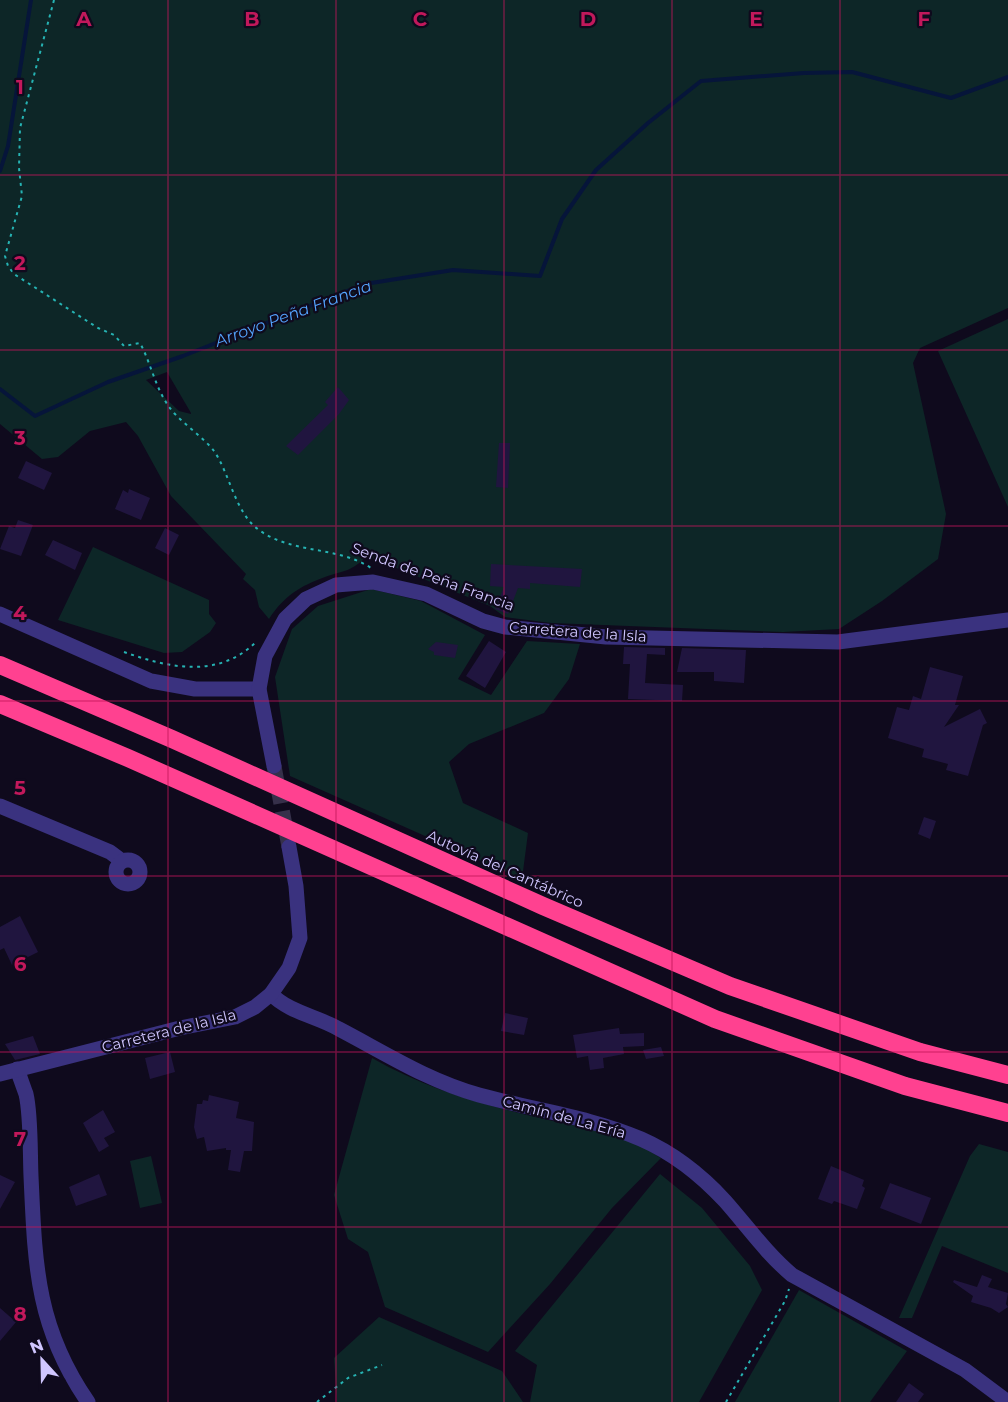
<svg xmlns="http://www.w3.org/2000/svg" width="1008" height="1402" font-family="Montserrat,sans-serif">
<rect width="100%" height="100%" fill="#0f0a1d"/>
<g fill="#0d2627" fill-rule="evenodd">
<path d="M 0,0 L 1008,0 L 1008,308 L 920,348 L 913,363 L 946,514 L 938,559 L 882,601 L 839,629 L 783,632 L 551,623 L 505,617 L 490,606 L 367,556 C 351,572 345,570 325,577 C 300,586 284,596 269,619 L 259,607 L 255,590 L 243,579 L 246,574 L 171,496 L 138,436 L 126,422 L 90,431 L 58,457 L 42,459 L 0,424 ZM 167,372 L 191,413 L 191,414 L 179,411 L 146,380 Z"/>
<polygon points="1008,319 1008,507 938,351"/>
<polygon points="93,547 209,600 209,614 216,623 210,632 182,652 164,653 58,620"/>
<polygon points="371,589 421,601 485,635 458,679 491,695 527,641 580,644 569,679 544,713 469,744 449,762 463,803 528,833 522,879 290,776 275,677 292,629 318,606"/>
<path d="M 372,1058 C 426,1089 484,1105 544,1119 C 574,1126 605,1130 633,1142 C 643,1146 652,1153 661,1158 L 612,1208 L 550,1284 L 488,1352 L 385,1307 L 368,1252 L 348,1239 L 334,1195 Z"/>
<polygon points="979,1144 1008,1152 1008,1273 942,1246 912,1318 899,1318 970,1156"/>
<polygon points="151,1156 162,1203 140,1208 130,1161"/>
<polygon points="660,1174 702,1208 750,1266 762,1290 699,1402 530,1402 537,1365 515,1351"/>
<polygon points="799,1290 907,1351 870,1402 735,1402"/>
<polygon points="379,1317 502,1371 523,1402 337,1402 334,1358"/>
</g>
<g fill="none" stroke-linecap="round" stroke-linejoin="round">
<g stroke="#06153a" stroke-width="4">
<polyline points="0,171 8,146 31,0"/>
<polyline points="0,389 35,416 108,382 183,356 365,284 453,270 540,276 562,219 596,170 648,123 701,81 804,73 852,72 951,98 1008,77"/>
</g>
</g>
<g fill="#20153f">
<polygon points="338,387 349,400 339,414 298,455 286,446 328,405 325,402"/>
<polygon points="499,443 510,443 508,488 496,487"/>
<polygon points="26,461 52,473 44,490 18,478"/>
<polygon points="129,489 150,498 141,520 115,509 123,490 128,493"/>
<polygon points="18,520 33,525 21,556 0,549 9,526 15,528"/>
<polygon points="165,528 179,535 169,555 155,548"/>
<polygon points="53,540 82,553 75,570 45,555"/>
<polygon points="491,564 582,569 580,587 530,583 530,589 518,588 508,614 495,609 504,587 490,586"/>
<polygon points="489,641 506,652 485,688 466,676"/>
<polygon points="436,642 458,645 455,658 434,655 434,652 428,649"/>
<polygon points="624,647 665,648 665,655 647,654 645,683 683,685 682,701 628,699 630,664 623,664"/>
<polygon points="682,648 746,650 744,683 714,681 714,672 677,672"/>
<polygon points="930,667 963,676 955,705 959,705 944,727 980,709 987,723 983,725 968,776 946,770 948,764 922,757 924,749 888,738 897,707 909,710 913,696 921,699"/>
<polygon points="924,817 936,821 930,839 918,834"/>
<polygon points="20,916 38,952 12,965 4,948 0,950 0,927"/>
<polygon points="505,1013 528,1018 524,1035 501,1031"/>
<polygon points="619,1028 620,1034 644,1033 644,1046 623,1047 624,1054 603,1058 604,1068 590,1070 588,1056 577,1058 573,1035"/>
<polygon points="33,1036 40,1054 15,1060 5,1044"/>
<polygon points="661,1047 664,1056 646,1059 643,1050"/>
<polygon points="170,1052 175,1072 150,1079 145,1058"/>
<polygon points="209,1095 239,1102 236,1118 254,1122 252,1151 244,1151 240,1172 228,1170 231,1150 226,1150 226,1148 207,1151 204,1137 197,1139 194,1127 197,1104 202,1104 203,1100 208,1101"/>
<polygon points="103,1110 115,1132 104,1138 109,1146 99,1152 83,1123"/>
<polygon points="831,1166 864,1180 862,1186 865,1188 857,1209 834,1201 832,1204 818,1199"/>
<polygon points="99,1174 107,1195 76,1206 69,1187"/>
<polygon points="0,1175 15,1182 0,1209"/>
<polygon points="890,1183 931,1198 921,1224 880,1208"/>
<polygon points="982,1275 992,1279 988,1287 1008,1293 1006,1304 1008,1307 999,1313 991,1308 971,1302 973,1296 953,1282 954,1280 977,1287"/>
<polygon points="0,1308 16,1322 0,1341"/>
<polygon points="909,1383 924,1394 918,1402 896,1402"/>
</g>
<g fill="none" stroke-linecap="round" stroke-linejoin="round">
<polyline stroke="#36304a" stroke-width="15" stroke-dasharray="15 8" stroke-linecap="butt" points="274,766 289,847"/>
<g stroke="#26b3b3" stroke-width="2" stroke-dasharray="3 4.5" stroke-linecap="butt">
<path d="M 54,0 L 20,128 L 19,168 L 22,196 L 5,256 L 8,266 L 14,274 L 98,328 L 114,335 L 124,346 L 140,343 C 152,365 156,393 174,413 C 186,426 203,437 214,451 C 230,474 235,513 259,530 C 292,554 338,546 371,568"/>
<path d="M 124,652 C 169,668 218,679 256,642"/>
<polyline points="317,1402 348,1378 382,1365"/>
<polyline points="726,1402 785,1301 789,1289"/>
</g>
<g stroke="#3a327f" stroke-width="15">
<polyline points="0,614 151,681 195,689 259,689"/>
<polyline points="274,766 259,689 265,656 285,619 306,599 336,585 373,582 426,594 483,621 505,627 606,637 838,642 1008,620"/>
<polyline points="0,806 110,852 122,861"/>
<circle cx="128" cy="872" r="12"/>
<path d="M 271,994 C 290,1013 317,1016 339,1029 C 385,1053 428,1081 479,1095 C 533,1110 590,1117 641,1139 C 673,1153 702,1176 725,1201 C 748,1227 766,1253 792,1275 L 965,1370 L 1008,1402"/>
<path d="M 17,1069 C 20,1077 23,1086 26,1094 C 31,1115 30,1154 31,1176 C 35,1264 36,1327 88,1402"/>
<polyline points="0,1074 180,1028 235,1017 255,1007 271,994 289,968 300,938 296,886 289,847"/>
</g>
<g stroke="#ff4190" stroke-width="18">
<polyline points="0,665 172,739 543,906 730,986 920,1052 1008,1075"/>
<polyline points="0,704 128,758 715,1019 905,1086 1008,1113"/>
</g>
</g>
<path fill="none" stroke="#c2185b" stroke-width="1.5" stroke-opacity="0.55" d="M 168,0 L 168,1402M 336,0 L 336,1402M 504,0 L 504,1402M 672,0 L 672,1402M 840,0 L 840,1402M 0,175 L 1008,175M 0,350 L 1008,350M 0,526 L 1008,526M 0,701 L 1008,701M 0,876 L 1008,876M 0,1052 L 1008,1052M 0,1227 L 1008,1227"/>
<g text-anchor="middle" stroke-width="4.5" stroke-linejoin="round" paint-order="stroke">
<g font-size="15" fill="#d0c6ff" stroke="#0f0a1d">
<text transform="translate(433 577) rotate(20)" y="5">Senda de Peña Francia</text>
<text transform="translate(578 632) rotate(4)" y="5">Carretera de la Isla</text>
<text transform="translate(505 869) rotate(24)" y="5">Autovía del Cantábrico</text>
<text transform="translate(169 1031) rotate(-14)" y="5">Carretera de la Isla</text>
<text transform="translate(564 1117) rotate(15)" y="5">Camín de La Ería</text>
</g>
<g font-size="16" font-style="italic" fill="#54a5ff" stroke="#0f0a1d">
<text transform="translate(293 313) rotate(-20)" y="6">Arroyo Peña Francia</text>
</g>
</g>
<g font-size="20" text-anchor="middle" font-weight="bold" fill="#c2185b" stroke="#0f0a1d" stroke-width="4.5" stroke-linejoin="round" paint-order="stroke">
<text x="84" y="26">A</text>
<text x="252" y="26">B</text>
<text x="420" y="26">C</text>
<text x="588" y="26">D</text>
<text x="756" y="26">E</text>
<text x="924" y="26">F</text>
<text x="20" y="94">1</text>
<text x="20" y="270">2</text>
<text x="20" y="445">3</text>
<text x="20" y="620">4</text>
<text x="20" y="795">5</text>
<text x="20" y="971">6</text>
<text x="20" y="1146">7</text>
<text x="20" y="1321">8</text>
</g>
<g transform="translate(42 1360) rotate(338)" stroke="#0f0a1d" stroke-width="4.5" paint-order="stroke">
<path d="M0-4.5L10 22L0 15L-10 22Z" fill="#d0c6ff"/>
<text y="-9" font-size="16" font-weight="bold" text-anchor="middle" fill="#d0c6ff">N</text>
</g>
</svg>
